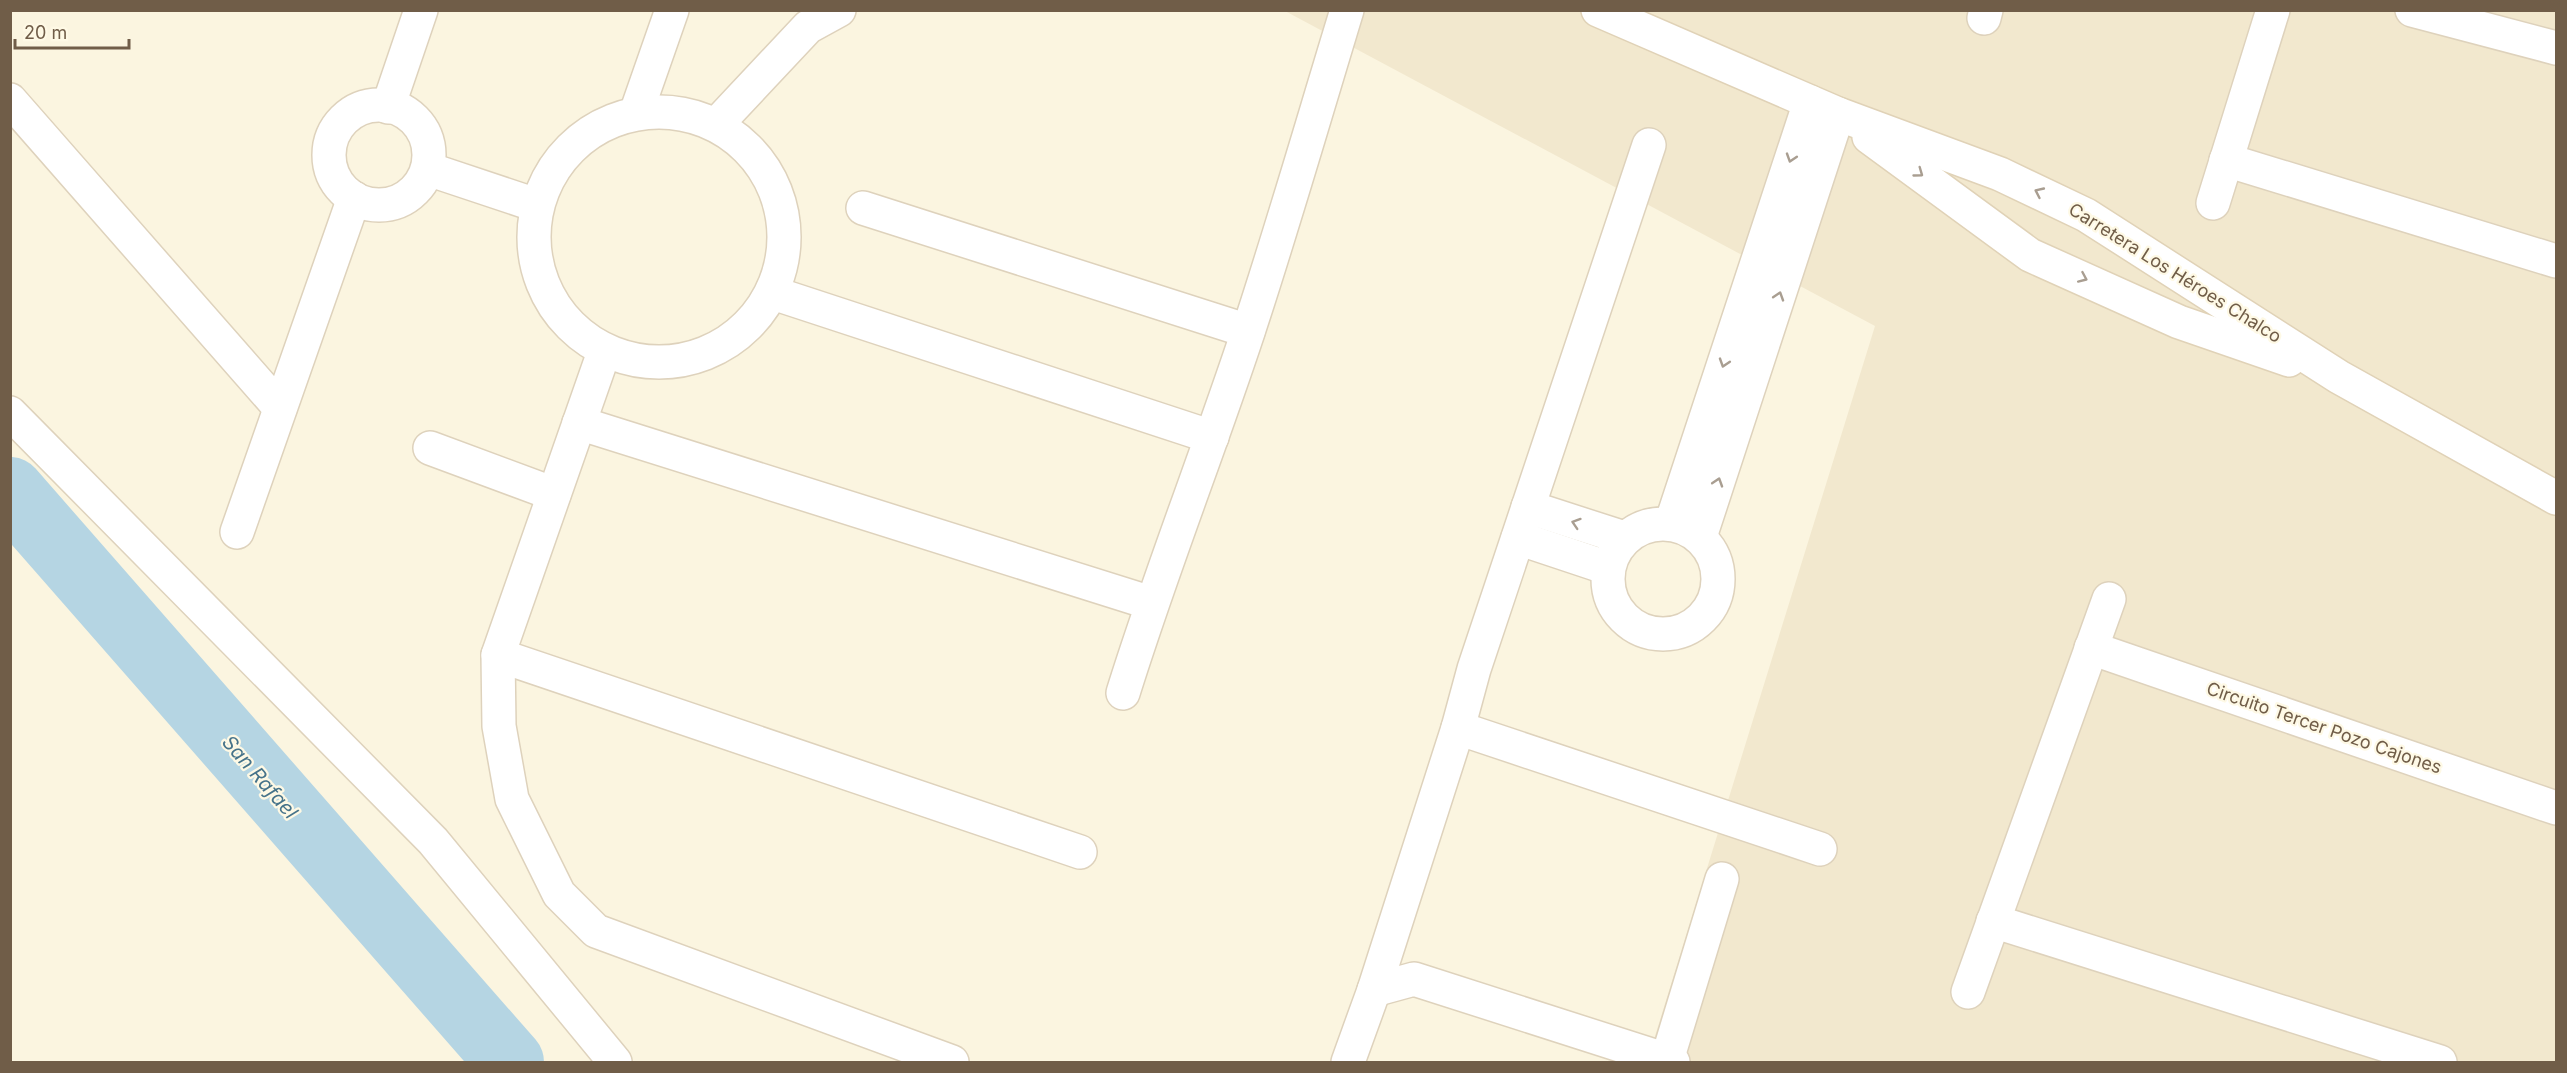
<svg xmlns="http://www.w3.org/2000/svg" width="2567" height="1073" font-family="Inter,sans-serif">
<rect width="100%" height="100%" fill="#fbf5e0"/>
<polygon fill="#f2e8ce" points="1285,11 2556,11 2556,1062 1647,1062 1875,326"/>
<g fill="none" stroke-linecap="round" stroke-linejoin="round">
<polyline stroke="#b5d5e3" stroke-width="68" points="10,491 510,1062"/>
<defs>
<g id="street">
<polyline points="2412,10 2556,48"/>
<polyline points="1984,18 1986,10"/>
<polyline points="10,100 280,408"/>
<circle cx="379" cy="155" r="50"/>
<polyline points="388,107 421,10"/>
<circle cx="659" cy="237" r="125"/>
<polyline points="636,113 672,10"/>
<polyline points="716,125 808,27 839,10"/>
<polyline points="2226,160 2556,261"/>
<polyline points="428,169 536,205"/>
<polyline points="2213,203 2273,10"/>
<polyline points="863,208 1248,331"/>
<polyline points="773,293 1212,437"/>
<polyline points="604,352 498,655 499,726 512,799 559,894 596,931 952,1062"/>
<polyline points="10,413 433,841 615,1062"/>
<polyline points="579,423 1151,603"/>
<polyline points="430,448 554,494"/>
<polyline points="1528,507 1624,538"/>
<circle cx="1663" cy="579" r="55"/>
<polyline points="1671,524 1810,102"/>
<polyline points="237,532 354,198"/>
<polyline points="1700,537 1838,114"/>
<polyline points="1518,538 1608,568"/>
<polyline points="2091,648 2556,808"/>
<polyline points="498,655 1080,852"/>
<path d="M 1123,693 C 1161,571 1208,453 1248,332 C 1283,226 1314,118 1347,10"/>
<polyline points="1458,728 1820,849"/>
<polyline points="1993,921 2440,1062"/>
<polyline points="1374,990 1414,979 1673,1062"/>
<polyline points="1968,992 2109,599"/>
<polyline points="1667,1060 1722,879"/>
<polyline points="1348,1062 1374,990 1458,728 1474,669 1649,145"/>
</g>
<g id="secondary">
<polyline points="1598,10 1838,114 2000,174 2086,215 2339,377 2556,498"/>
<polyline points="1869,137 2030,255 2179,322 2289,360"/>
</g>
</defs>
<use href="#street" stroke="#ded2bc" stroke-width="36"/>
<use href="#secondary" stroke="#e0d2b7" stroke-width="36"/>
<use href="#street" stroke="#fff" stroke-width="33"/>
<use href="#secondary" stroke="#fff" stroke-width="33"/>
</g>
<defs><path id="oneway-chevron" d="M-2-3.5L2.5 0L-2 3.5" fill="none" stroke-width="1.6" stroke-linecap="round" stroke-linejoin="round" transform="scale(1.5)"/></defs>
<g stroke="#a99e91">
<use href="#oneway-chevron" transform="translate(1791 158) rotate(108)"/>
<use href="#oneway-chevron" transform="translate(1919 173) rotate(36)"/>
<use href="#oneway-chevron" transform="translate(2039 192) rotate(-155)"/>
<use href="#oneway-chevron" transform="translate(2083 278) rotate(24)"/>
<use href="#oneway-chevron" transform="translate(1779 296) rotate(-72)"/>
<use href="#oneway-chevron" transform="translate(1724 363) rotate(108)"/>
<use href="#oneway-chevron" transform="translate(1718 482) rotate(-72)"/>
<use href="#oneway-chevron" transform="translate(1576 523) rotate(-162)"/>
</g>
<g text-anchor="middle" stroke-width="4.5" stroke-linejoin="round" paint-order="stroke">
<g font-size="18" fill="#705d48" stroke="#fef9e5">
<text transform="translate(2175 273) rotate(32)" y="6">Carretera Los Héroes Chalco</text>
<text transform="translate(2324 728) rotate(19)" y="6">Circuito Tercer Pozo Cajones</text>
</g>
<g font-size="20" font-style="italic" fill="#46738a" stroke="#fef9e5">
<text transform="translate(260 777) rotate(49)" y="7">San Rafael</text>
</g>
</g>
<rect width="2567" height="1073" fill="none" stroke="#705d48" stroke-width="24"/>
<path d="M15 39v9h114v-9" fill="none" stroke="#705d48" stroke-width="3"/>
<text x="24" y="39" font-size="18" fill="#705d48" stroke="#fef9e5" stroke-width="4.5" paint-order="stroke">20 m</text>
</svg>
